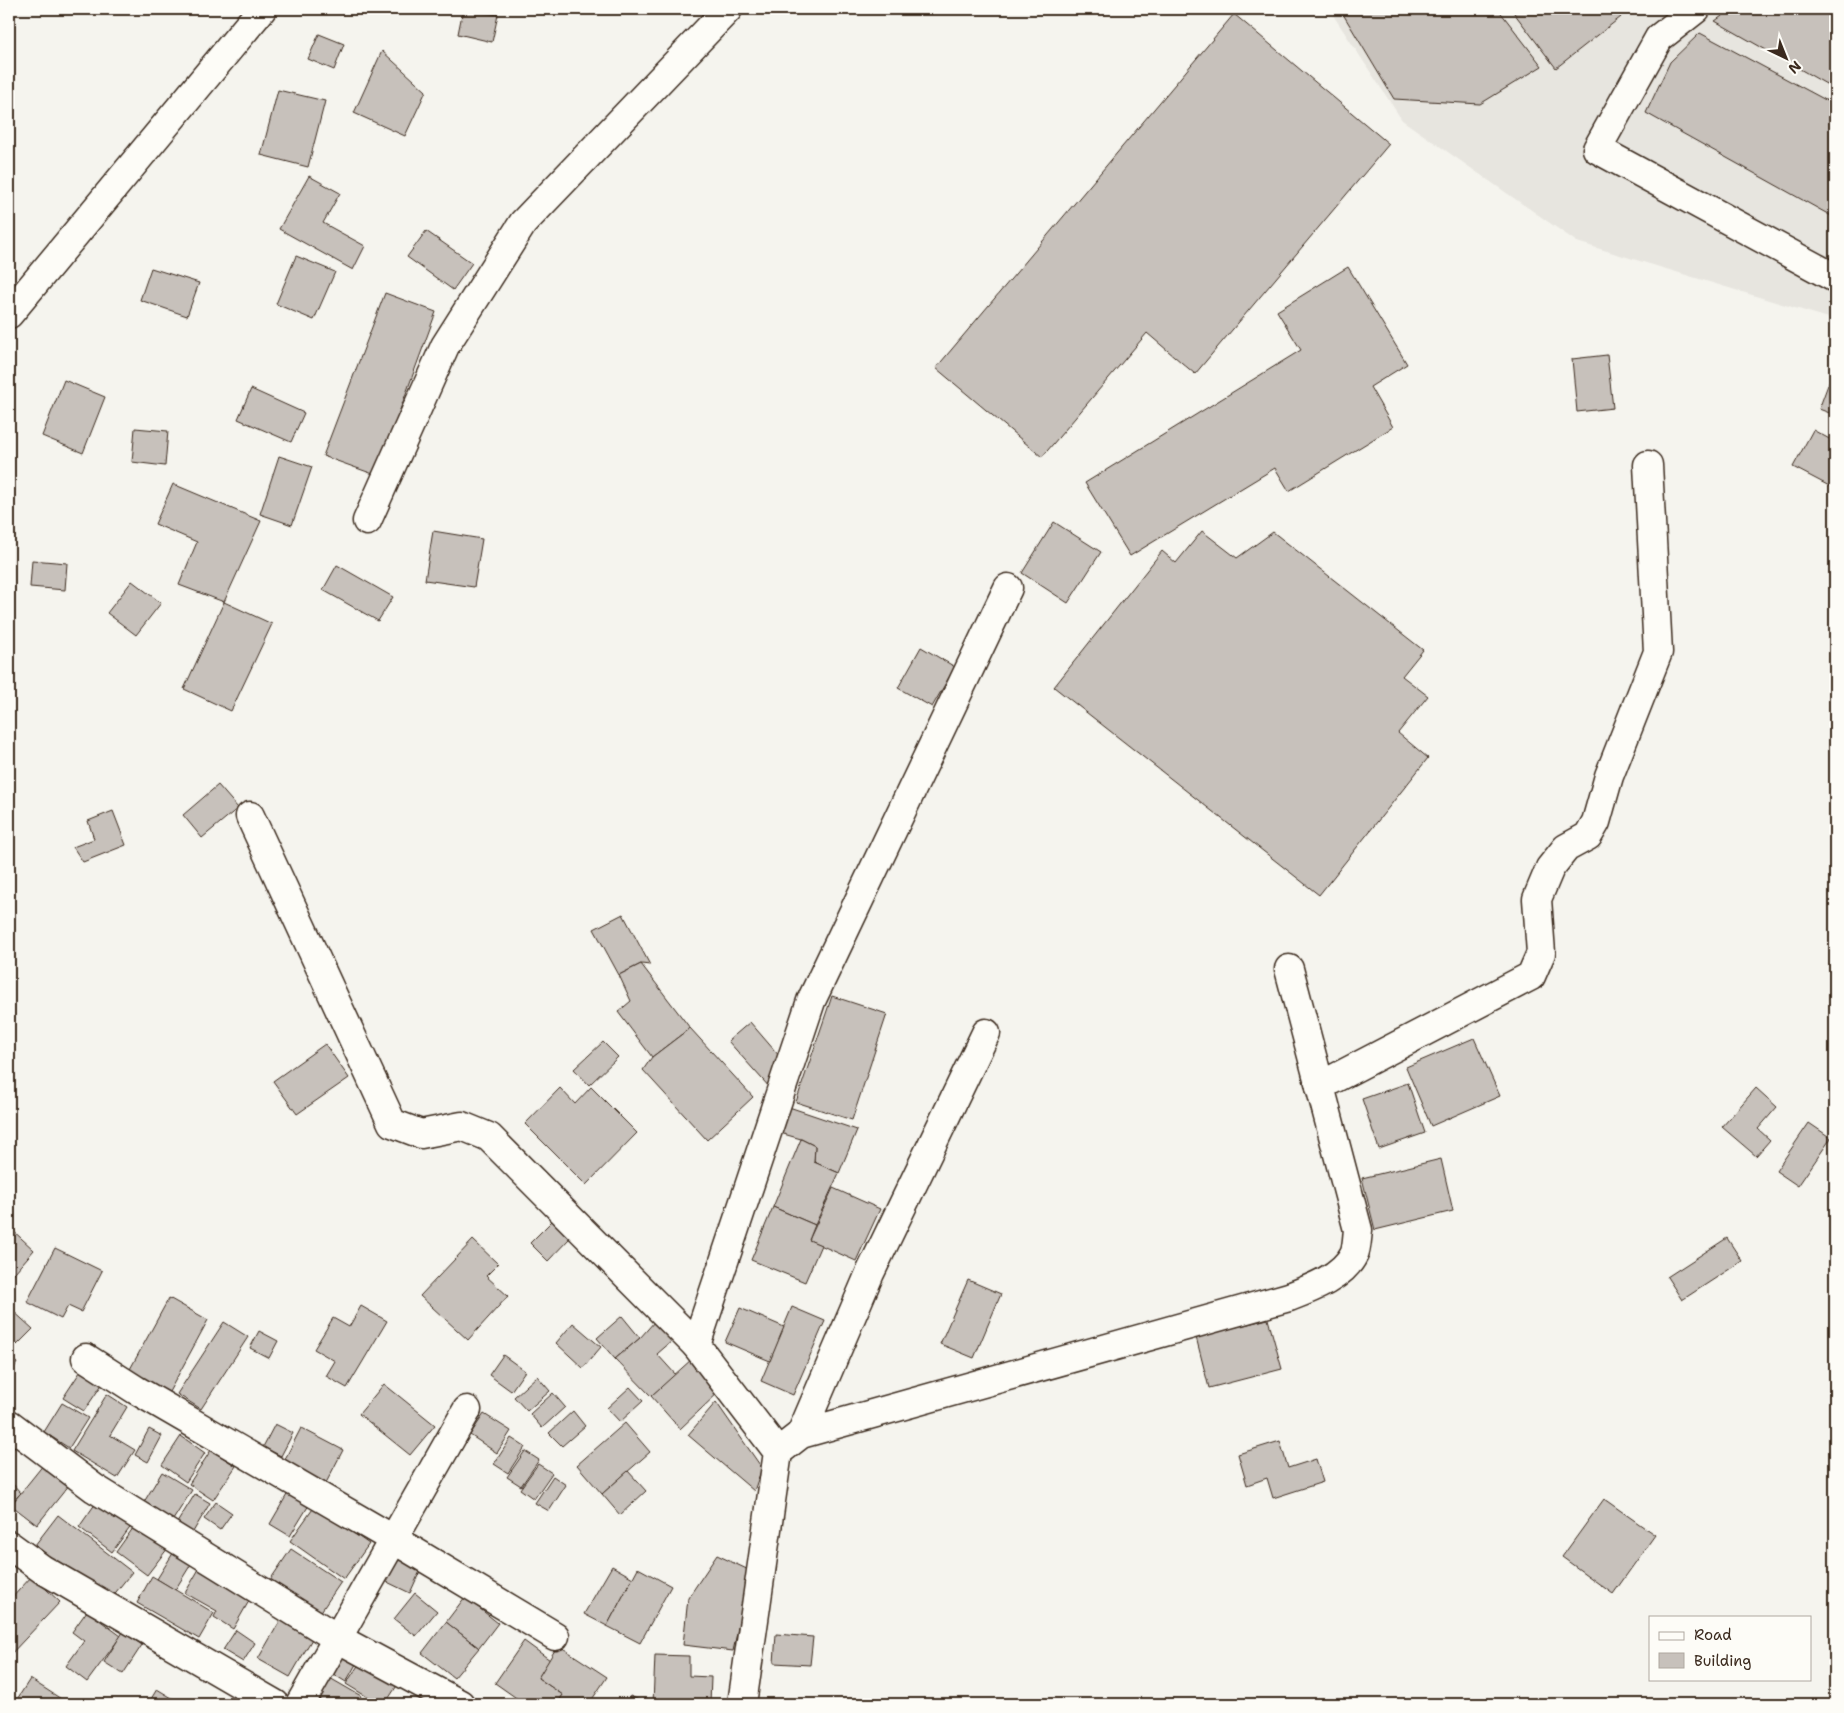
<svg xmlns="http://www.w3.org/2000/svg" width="1844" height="1713" font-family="'Shantell Sans',sans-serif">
<rect width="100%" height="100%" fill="#f5f4ee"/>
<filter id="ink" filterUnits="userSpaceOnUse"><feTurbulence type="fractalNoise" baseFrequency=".02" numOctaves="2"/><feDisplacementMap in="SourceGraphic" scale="10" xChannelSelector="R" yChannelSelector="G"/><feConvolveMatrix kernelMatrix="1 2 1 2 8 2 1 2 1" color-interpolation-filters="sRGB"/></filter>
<g filter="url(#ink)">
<polygon fill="#e7e5df" points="1329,9 1835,9 1835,320 1577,242 1402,120"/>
<g fill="#c7c1bb" stroke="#3b2a1e">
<polygon points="463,9 498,15 492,42 458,34"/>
<polygon points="1340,9 1498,9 1542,66 1480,104 1394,99"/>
<polygon points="1511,9 1614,9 1621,17 1556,68"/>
<polygon points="1732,9 1835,9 1835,89 1715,21"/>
<polygon points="1234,14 1389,144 1195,374 1147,333 1042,457 936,368"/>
<polygon points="1700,33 1835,105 1835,218 1646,113 1670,62"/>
<polygon points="319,34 344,44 334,70 308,59"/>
<polygon points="382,51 426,91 405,136 354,113"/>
<polygon points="278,90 325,101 308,167 261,155"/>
<polygon points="309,176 340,193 323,223 365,246 353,270 279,229"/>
<polygon points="426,231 472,263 453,290 407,257"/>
<polygon points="296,256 335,272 314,320 276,304"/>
<polygon points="1348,267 1407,364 1370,387 1393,427 1289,491 1275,468 1130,556 1085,483 1301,350 1277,311"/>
<polygon points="151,268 199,283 187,316 140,300"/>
<polygon points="385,293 436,312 376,475 323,456"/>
<polygon points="1607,355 1613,408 1577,412 1572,359"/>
<polygon points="1835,366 1835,415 1819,409"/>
<polygon points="64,380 105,397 83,453 42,436"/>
<polygon points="251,389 304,413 291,442 238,419"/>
<polygon points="135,428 168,431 165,466 132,462"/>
<polygon points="1813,430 1835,442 1835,489 1793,467"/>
<polygon points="279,456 312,467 292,525 260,514"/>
<polygon points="173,484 261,521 224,602 179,585 197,542 155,524"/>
<polygon points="1054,522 1101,552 1068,603 1022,573"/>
<polygon points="433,531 482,539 474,587 425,580"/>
<polygon points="1202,531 1237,558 1273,532 1423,650 1402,676 1428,696 1398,733 1428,758 1319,895 1054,687 1162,551 1176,563"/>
<polygon points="32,560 67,563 65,590 30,587"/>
<polygon points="337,565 393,597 378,621 323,590"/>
<polygon points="132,581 161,603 136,635 107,613"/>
<polygon points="224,602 272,624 231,711 184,689"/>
<polygon points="921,647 955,667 932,707 898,688"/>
<polygon points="218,785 238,808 202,838 183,815"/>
<polygon points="113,811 126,845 83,862 73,847 94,839 88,821"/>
<polygon points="623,914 650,965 641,964 619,975 594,929"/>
<polygon points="641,964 690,1028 652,1057 618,1012 631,1001 619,975"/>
<polygon points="832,996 887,1014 852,1120 796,1102"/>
<polygon points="750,1022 781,1058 771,1089 728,1041"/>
<polygon points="690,1028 753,1097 707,1140 643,1070 652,1057"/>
<polygon points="1474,1038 1500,1096 1431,1126 1406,1067"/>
<polygon points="603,1042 618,1057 589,1085 574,1069"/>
<polygon points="325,1044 349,1078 297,1114 273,1081"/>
<polygon points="1408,1083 1425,1133 1379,1149 1362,1099"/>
<polygon points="591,1087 637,1133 586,1185 525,1124 560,1088 575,1104"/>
<polygon points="1756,1088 1777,1107 1758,1129 1770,1140 1756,1156 1722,1127"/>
<polygon points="789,1107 857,1130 839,1173 814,1162 815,1146 801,1139 780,1133"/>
<polygon points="1809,1123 1831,1138 1798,1186 1776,1171"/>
<polygon points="801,1139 815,1146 814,1162 839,1173 815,1225 773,1207"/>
<polygon points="1441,1159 1453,1211 1375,1230 1362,1178"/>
<polygon points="833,1188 880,1209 856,1261 809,1240"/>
<polygon points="773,1207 815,1225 809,1240 821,1245 805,1282 751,1260"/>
<polygon points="553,1220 570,1238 548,1261 530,1243"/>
<polygon points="9,1227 34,1250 9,1279"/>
<polygon points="1727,1238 1742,1261 1682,1300 1667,1277"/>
<polygon points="473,1240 498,1264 486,1276 508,1296 468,1340 420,1296"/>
<polygon points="55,1248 102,1271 81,1312 68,1306 61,1319 27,1302"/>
<polygon points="968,1280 1001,1294 974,1358 940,1344"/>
<polygon points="169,1298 208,1320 169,1392 129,1371"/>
<polygon points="361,1306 387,1321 347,1388 326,1376 335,1361 314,1349 333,1318 349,1327"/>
<polygon points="792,1307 825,1321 793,1395 761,1381"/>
<polygon points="740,1308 784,1327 770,1361 725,1342"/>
<polygon points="11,1309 33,1329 17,1345 9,1338 9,1311"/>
<polygon points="622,1316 640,1338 615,1359 597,1338"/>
<polygon points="1268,1319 1282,1369 1209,1388 1196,1337"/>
<polygon points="655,1321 672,1341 657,1354 676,1375 651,1396 615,1359 640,1338"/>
<polygon points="224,1322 248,1337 201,1409 177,1394"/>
<polygon points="573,1323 601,1347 583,1368 556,1343"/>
<polygon points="259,1331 278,1341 269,1358 250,1348"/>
<polygon points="503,1355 525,1371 511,1391 489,1375"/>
<polygon points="9,1357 17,1363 9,1376"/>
<polygon points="692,1359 721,1390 680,1429 651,1396"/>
<polygon points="82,1369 103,1383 84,1411 63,1398"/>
<polygon points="537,1376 550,1391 527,1411 514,1397"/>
<polygon points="384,1384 435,1425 410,1455 359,1414"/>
<polygon points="630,1387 643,1401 620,1422 607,1408"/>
<polygon points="553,1393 565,1407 542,1428 530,1414"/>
<polygon points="107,1394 127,1407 110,1435 135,1450 117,1478 72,1451"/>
<polygon points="716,1402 762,1468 754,1491 688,1435"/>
<polygon points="62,1403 88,1418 69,1448 44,1432"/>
<polygon points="573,1411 585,1426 562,1446 549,1433"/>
<polygon points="484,1414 511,1431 497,1453 470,1435"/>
<polygon points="625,1423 650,1452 602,1494 577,1465"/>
<polygon points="275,1424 293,1433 281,1456 263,1447"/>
<polygon points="301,1428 343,1450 326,1483 284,1461"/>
<polygon points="149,1429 162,1436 148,1462 135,1455"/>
<polygon points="9,1434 19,1442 9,1454"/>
<polygon points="181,1436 205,1453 186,1482 162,1465"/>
<polygon points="511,1438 525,1447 508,1473 494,1464"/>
<polygon points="1280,1441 1288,1468 1316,1459 1323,1482 1273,1498 1267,1478 1247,1485 1238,1454"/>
<polygon points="211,1450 236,1466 213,1500 189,1484"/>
<polygon points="525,1451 539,1460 521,1486 507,1477"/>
<polygon points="44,1464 70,1484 37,1525 11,1505"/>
<polygon points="538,1464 552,1473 534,1499 520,1489"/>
<polygon points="628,1471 646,1491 620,1515 602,1494"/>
<polygon points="162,1472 192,1490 173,1520 144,1502"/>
<polygon points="553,1476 566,1485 549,1511 535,1503"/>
<polygon points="9,1480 21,1493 9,1505"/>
<polygon points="288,1493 309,1505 290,1536 270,1524"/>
<polygon points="195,1494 210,1503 193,1532 177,1523"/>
<polygon points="1604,1499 1655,1535 1613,1594 1562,1557"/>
<polygon points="98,1500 132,1525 112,1552 79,1527"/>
<polygon points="216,1502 232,1513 220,1530 204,1519"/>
<polygon points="315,1506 369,1544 344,1579 290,1541"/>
<polygon points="58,1515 132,1572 108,1602 35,1545"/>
<polygon points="136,1524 168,1548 147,1575 116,1552"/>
<polygon points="291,1549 341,1582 320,1613 270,1580"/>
<polygon points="175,1550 193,1561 175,1590 157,1579"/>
<polygon points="717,1555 751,1571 733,1651 683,1645 688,1598"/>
<polygon points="395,1556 421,1569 410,1593 383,1580"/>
<polygon points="202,1564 253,1594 233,1629 214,1617 217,1611 185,1593"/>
<polygon points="612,1566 633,1578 607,1626 584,1614"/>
<polygon points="638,1568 671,1586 640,1643 607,1626"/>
<polygon points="32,1576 60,1602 9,1656 9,1601"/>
<polygon points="152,1576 214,1613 199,1639 137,1603"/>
<polygon points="415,1593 437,1611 416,1636 394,1619"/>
<polygon points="465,1597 498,1623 479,1648 446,1622"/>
<polygon points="87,1611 121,1636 87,1682 66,1666 84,1641 72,1632"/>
<polygon points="284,1614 316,1632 290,1677 258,1659"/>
<polygon points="446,1622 479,1648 454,1678 422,1653"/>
<polygon points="236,1630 255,1643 243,1662 223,1650"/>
<polygon points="123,1632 142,1645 123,1674 104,1662"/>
<polygon points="776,1634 813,1637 810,1665 774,1663"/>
<polygon points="524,1641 550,1660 538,1678 563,1695 557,1704 520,1704 522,1702 495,1683"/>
<polygon points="340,1645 360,1657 346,1682 325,1669"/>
<polygon points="558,1645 607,1677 589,1704 557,1704 563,1695 538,1678"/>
<polygon points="655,1655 689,1656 689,1676 711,1677 710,1704 653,1704"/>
<polygon points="363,1658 400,1681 385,1704 379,1704 346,1684"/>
<polygon points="328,1677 361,1696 356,1704 313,1704"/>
<polygon points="30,1679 69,1704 14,1704"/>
<polygon points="157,1689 182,1704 148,1704"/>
<polygon points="630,1696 646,1703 645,1704 626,1704"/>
</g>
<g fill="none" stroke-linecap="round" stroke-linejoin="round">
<defs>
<g id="minor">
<polyline points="1696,9 1659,38 1597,149 1835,278"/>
<polyline points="9,314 262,9"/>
<polyline points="367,521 445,346 523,223 728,9"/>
<polyline points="250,816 392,1123 421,1134 462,1126 489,1137 696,1345"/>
<polyline points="1320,1086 1531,976 1541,953 1537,899 1550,868 1566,848 1588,836 1596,822 1609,776 1658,652 1648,465"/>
<polyline points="86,1358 136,1390 393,1539 555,1636"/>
<polyline points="9,1424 94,1488 337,1638 460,1704"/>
<polyline points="801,1434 870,1273 986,1033"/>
<path d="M 778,1452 L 801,1434 L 1289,1297 C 1310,1289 1343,1277 1354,1254 C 1357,1248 1357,1237 1358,1230 L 1289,969"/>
<polyline points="9,1545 42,1569 275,1704"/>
<polyline points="300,1704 467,1410"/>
<polyline points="742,1704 778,1452 696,1345 811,1001 1008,588"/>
</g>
</defs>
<use href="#minor" stroke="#3b2a1e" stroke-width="31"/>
<use href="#minor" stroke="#fdfcf7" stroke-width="28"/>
</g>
</g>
<rect width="1844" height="1713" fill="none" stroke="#fdfcf7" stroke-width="30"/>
<rect x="15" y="15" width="1814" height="1683" fill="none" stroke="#3b2a1e" stroke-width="2" filter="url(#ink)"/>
<rect x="1649" y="1616" width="162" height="65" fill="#fdfcf7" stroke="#afa8a0"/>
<rect x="1659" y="1632" width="25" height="8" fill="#fdfcf7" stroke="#afa8a0"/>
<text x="1694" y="1640" font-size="15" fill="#3b2a1e">Road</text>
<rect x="1659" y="1653" width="25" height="15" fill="#c7c1bb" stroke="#afa8a0"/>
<text x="1694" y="1666" font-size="15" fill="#3b2a1e">Building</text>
<g transform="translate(1786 58) rotate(137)" stroke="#fdfcf7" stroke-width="4" paint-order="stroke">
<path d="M0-4L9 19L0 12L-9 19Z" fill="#3b2a1e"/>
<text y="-8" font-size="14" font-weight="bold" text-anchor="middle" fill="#3b2a1e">N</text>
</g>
</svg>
